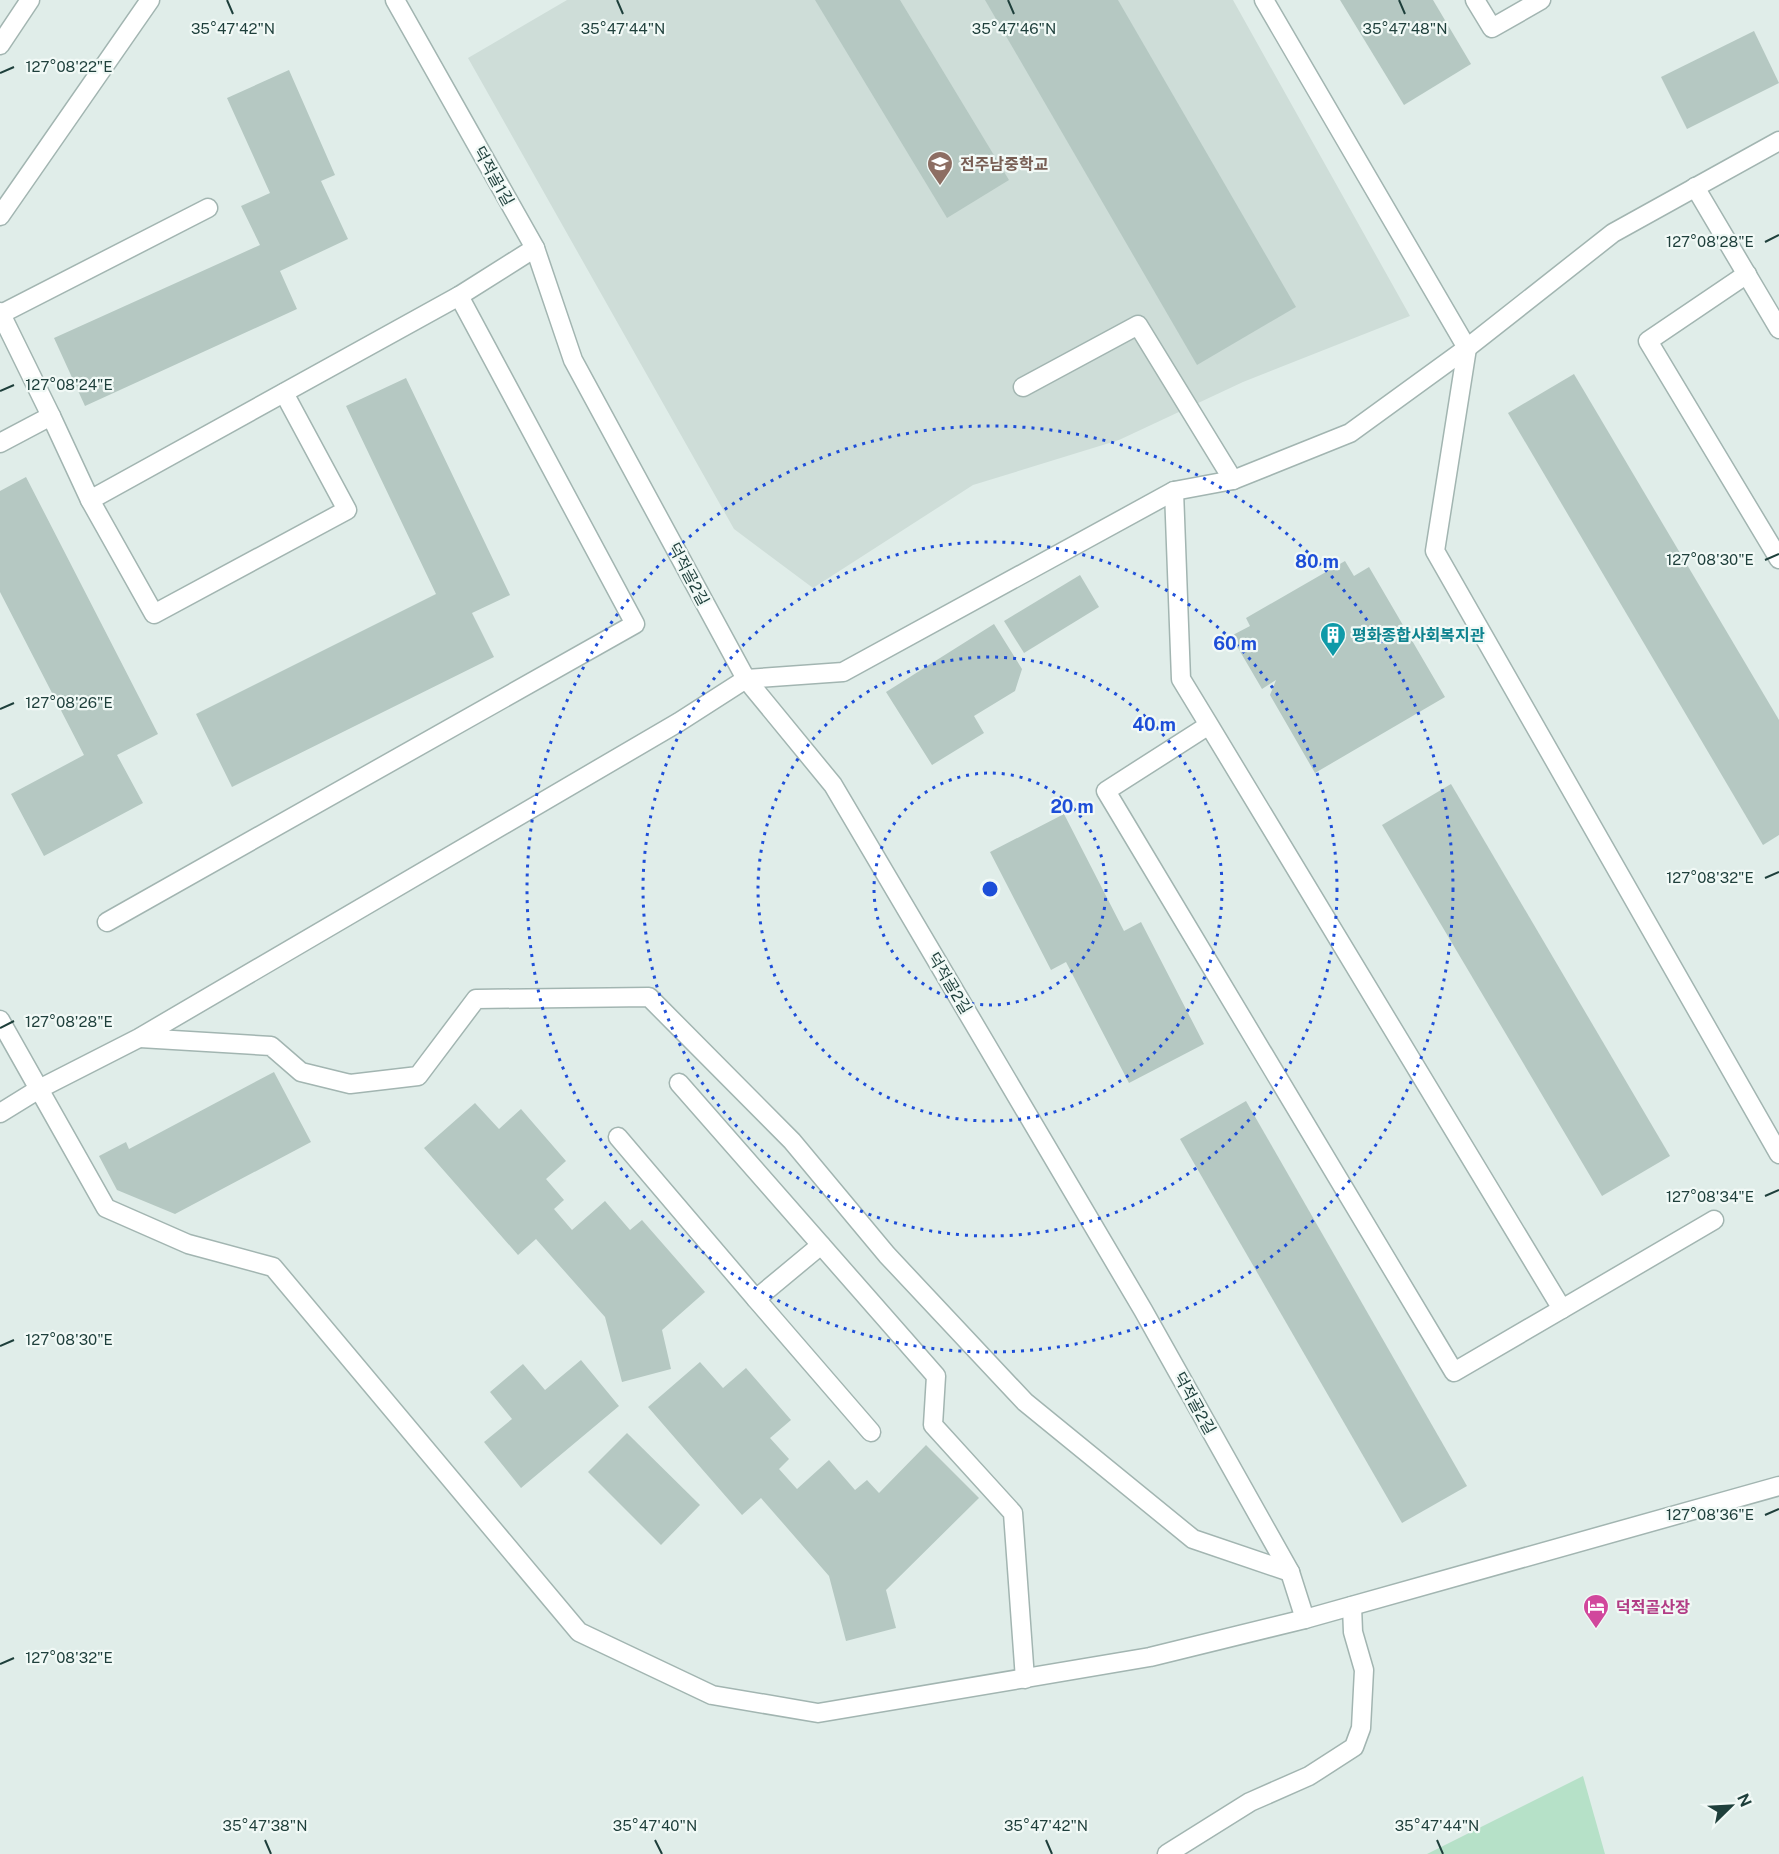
<svg xmlns="http://www.w3.org/2000/svg" width="1779" height="1854" font-family="'Public Sans','Noto Sans KR',sans-serif">
<rect width="100%" height="100%" fill="#e0ede9"/>
<polygon fill="#ceddd8" points="567,0 1233,0 1410,316 1243,382 1119,440 973,485 813,588 734,529 468,58"/>
<polygon fill="#b6e1c8" points="1583,1776 1605,1854 1427,1854"/>
<g fill="#b5c8c2">
<polygon points="815,0 900,0 1009,180 947,218"/>
<polygon points="985,0 1118,0 1296,307 1197,365"/>
<polygon points="1340,0 1433,0 1471,64 1404,105"/>
<polygon points="1754,31 1779,83 1687,129 1661,77"/>
<polygon points="289,70 335,175 321,181 348,239 280,271 297,309 85,406 54,338 260,245 241,206 270,193 227,98"/>
<polygon points="1574,374 1779,720 1779,835 1763,845 1508,413"/>
<polygon points="406,378 510,595 472,613 494,657 232,787 196,714 436,594 346,406"/>
<polygon points="26,477 158,734 117,755 143,803 44,856 11,794 84,755 0,592 0,491"/>
<polygon points="1345,561 1354,576 1369,567 1445,697 1315,773 1270,695 1276,680 1262,689 1231,636 1250,626 1246,618"/>
<polygon points="1080,575 1099,607 1024,653 1004,621"/>
<polygon points="994,624 1022,669 1015,691 974,716 984,733 932,765 886,692"/>
<polygon points="1451,784 1670,1156 1602,1196 1382,825"/>
<polygon points="1064,814 1124,931 1141,922 1204,1044 1129,1083 1066,962 1051,970 990,852"/>
<polygon points="274,1072 311,1142 175,1214 117,1190 99,1156 126,1142 129,1149"/>
<polygon points="1246,1101 1467,1486 1402,1523 1180,1139"/>
<polygon points="475,1103 499,1129 521,1109 566,1161 546,1179 564,1200 554,1209 572,1230 605,1201 630,1230 642,1220 705,1292 662,1330 671,1369 622,1382 605,1317 536,1239 518,1255 424,1148"/>
<polygon points="581,1360 619,1406 521,1488 484,1442 512,1419 490,1392 523,1364 545,1390"/>
<polygon points="700,1362 723,1388 746,1368 791,1420 770,1438 789,1459 779,1469 797,1489 829,1460 855,1490 867,1480 879,1493 926,1445 979,1498 886,1590 896,1628 846,1641 829,1576 761,1498 742,1515 648,1407"/>
<polygon points="627,1433 700,1505 661,1545 588,1472"/>
</g>
<g fill="none" stroke-linecap="round" stroke-linejoin="round">
<defs>
<g id="service">
<polyline points="1264,0 1467,348 1435,551 1779,1154"/>
<polyline points="1475,0 1492,28 1541,0"/>
<polyline points="1695,187 1779,329"/>
<polyline points="1747,274 1648,341 1779,559"/>
<polyline points="0,312 51,416"/>
<polyline points="1,314 208,208"/>
<polyline points="1023,387 1138,325 1233,480"/>
<polyline points="0,443 51,416 90,500 459,296 535,248"/>
<polyline points="1174,491 1181,679 1209,725 1562,1309 1454,1372 1106,791 1209,725"/>
<polyline points="90,500 154,614 347,510 284,393"/>
<polyline points="107,922 635,624 459,296"/>
<polyline points="679,1083 936,1376 933,1425 1013,1513 1025,1679"/>
<polyline points="618,1137 756,1299 821,1245"/>
<polyline points="756,1299 871,1432"/>
<polyline points="1562,1309 1714,1220"/>
<polyline points="1167,1854 1250,1802 1309,1776 1354,1747 1361,1728 1364,1670 1353,1632 1352,1606"/>
</g>
<g id="minor">
<polyline points="395,0 535,248 573,360 746,679 833,785 1143,1310 1290,1572 1305,1619"/>
<polyline points="0,45 30,0"/>
<polyline points="0,216 150,0"/>
<polyline points="0,1020 106,1208 188,1244 273,1267 579,1632 712,1695 818,1713 1150,1657 1305,1619 1779,1486"/>
<polyline points="140,1038 271,1046 301,1072 350,1084 418,1076 476,999 649,997 792,1141 887,1255 1025,1402 1193,1539 1290,1572"/>
<polyline points="0,1113 39,1089 139,1038 679,722 746,679 843,672 1174,491 1233,480 1350,433 1467,348 1613,233 1779,141"/>
</g>
</defs>
<use href="#service" stroke="#a2b5b1" stroke-width="21"/>
<use href="#minor" stroke="#a2b5b1" stroke-width="21"/>
<use href="#service" stroke="#fff" stroke-width="18"/>
<use href="#minor" stroke="#fff" stroke-width="18"/>
</g>
<path fill="none" stroke="#1e3f3b" stroke-width="2" d="M 227,0 L 233,14M 617,0 L 623,14M 1008,0 L 1014,14M 1399,0 L 1405,14M 0,73 L 14,67M 1765,242 L 1779,235M 0,391 L 14,385M 1765,560 L 1779,554M 0,709 L 14,703M 1765,878 L 1779,872M 0,1028 L 14,1021M 1765,1196 L 1779,1190M 0,1346 L 14,1340M 1765,1515 L 1779,1509M 0,1664 L 14,1658M 265,1840 L 271,1854M 655,1840 L 662,1854M 1046,1840 L 1052,1854M 1437,1840 L 1443,1854"/>
<g fill="none" stroke="#1d4ed8" stroke-width="3" stroke-dasharray="3 6">
<circle cx="990" cy="889" r="116"/>
<circle cx="990" cy="889" r="232"/>
<circle cx="990" cy="889" r="347"/>
<circle cx="990" cy="889" r="463"/>
</g>
<defs>
<symbol id="school-pin" viewBox="-11 -11 22 30"><path d="M0 17L-7.5 6A9.5 9.5 0 1 1 7.5 6Z" fill="#8d6e63" stroke="#f1f9f6"/><path d="M0-5L7-2L0 1L-7-2ZM-4 1L0 2.5L4 1V4Q0 6-4 4Z" fill="#fff"/></symbol>
<symbol id="building-pin" viewBox="-11 -11 22 30"><path d="M0 17L-7.5 6A9.5 9.5 0 1 1 7.5 6Z" fill="#0f9aa8" stroke="#f1f9f6"/><path d="M-4-6H4V6H1V3H-1V6H-4ZM-2.5-4.3h1.7v1.8h-1.7ZM.8-4.3h1.7v1.8H.8ZM-2.5-1h1.7V.8h-1.7ZM.8-1h1.7V.8H.8Z" fill="#fff"/></symbol>
<symbol id="hotel-pin" viewBox="-11 -11 22 30"><path d="M0 17L-7.5 6A9.5 9.5 0 1 1 7.5 6Z" fill="#d1479c" stroke="#f1f9f6"/><path d="M-6-4.5h1.5V1H6V5H4.5V3h-9V5H-6ZM-4 0a1.8 1.8 0 1 1 3.6 0ZM.5 0V-2.5h3Q6-2.5 6 0Z" fill="#fff"/></symbol>
</defs>
<g fill-rule="evenodd">
<use href="#school-pin" x="925" y="149" width="30" height="40"/>
<use href="#building-pin" x="1318" y="620" width="30" height="40"/>
<use href="#hotel-pin" x="1581" y="1592" width="30" height="40"/>
</g>
<g text-anchor="middle" stroke-width="4.5" stroke-linejoin="round" paint-order="stroke">
<g font-size="16" font-weight="bold" fill="#785e54" stroke="#f1f9f6" text-anchor="start">
<text x="960" y="170">전주남중학교</text>
</g>
<g font-size="16" fill="#1e3f3b" stroke="#f1f9f6">
<text transform="translate(494 176) rotate(61)" y="6">덕적골1길</text>
<text transform="translate(689 574) rotate(62)" y="6">덕적골2길</text>
<text transform="translate(950 983) rotate(59)" y="6">덕적골2길</text>
<text transform="translate(1195 1403) rotate(61)" y="6">덕적골2길</text>
</g>
<g font-size="16" font-weight="bold" fill="#0d838f" stroke="#f1f9f6" text-anchor="start">
<text x="1352" y="641">평화종합사회복지관</text>
</g>
<g font-size="16" font-weight="bold" fill="#b23c85" stroke="#f1f9f6" text-anchor="start">
<text x="1616" y="1613">덕적골산장</text>
</g>
</g>
<g font-size="15" text-anchor="middle" fill="#1e3f3b" stroke="#f1f9f6" stroke-width="4.5" stroke-linejoin="round" paint-order="stroke">
<text x="1405" y="34">35°47'48"N</text>
<text x="233" y="34">35°47'42"N</text>
<text x="623" y="34">35°47'44"N</text>
<text x="1014" y="34">35°47'46"N</text>
<text x="69" y="72">127°08'22"E</text>
<text x="1710" y="247">127°08'28"E</text>
<text x="69" y="390">127°08'24"E</text>
<text x="1710" y="565">127°08'30"E</text>
<text x="69" y="708">127°08'26"E</text>
<text x="1710" y="883">127°08'32"E</text>
<text x="69" y="1027">127°08'28"E</text>
<text x="1710" y="1202">127°08'34"E</text>
<text x="69" y="1345">127°08'30"E</text>
<text x="1710" y="1520">127°08'36"E</text>
<text x="69" y="1663">127°08'32"E</text>
<text x="265" y="1831">35°47'38"N</text>
<text x="655" y="1831">35°47'40"N</text>
<text x="1046" y="1831">35°47'42"N</text>
<text x="1437" y="1831">35°47'44"N</text>
</g>
<circle cx="990" cy="889" r="9" fill="#1d4ed8" stroke="#f1f9f6" stroke-width="3"/>
<g font-size="18" text-anchor="middle" font-weight="bold" fill="#1d4ed8" stroke="#f1f9f6" stroke-width="4.5" stroke-linejoin="round" paint-order="stroke">
<text x="1317" y="568">80 m</text>
<text x="1235" y="650">60 m</text>
<text x="1154" y="731">40 m</text>
<text x="1072" y="813">20 m</text>
</g>
<g transform="translate(1731 1806) rotate(66)" stroke="#f1f9f6" stroke-width="4.5" paint-order="stroke">
<path d="M0-4.5L10 22L0 15L-10 22Z" fill="#1e3f3b"/>
<text y="-9" font-size="16" font-weight="bold" text-anchor="middle" fill="#1e3f3b">N</text>
</g>
</svg>
